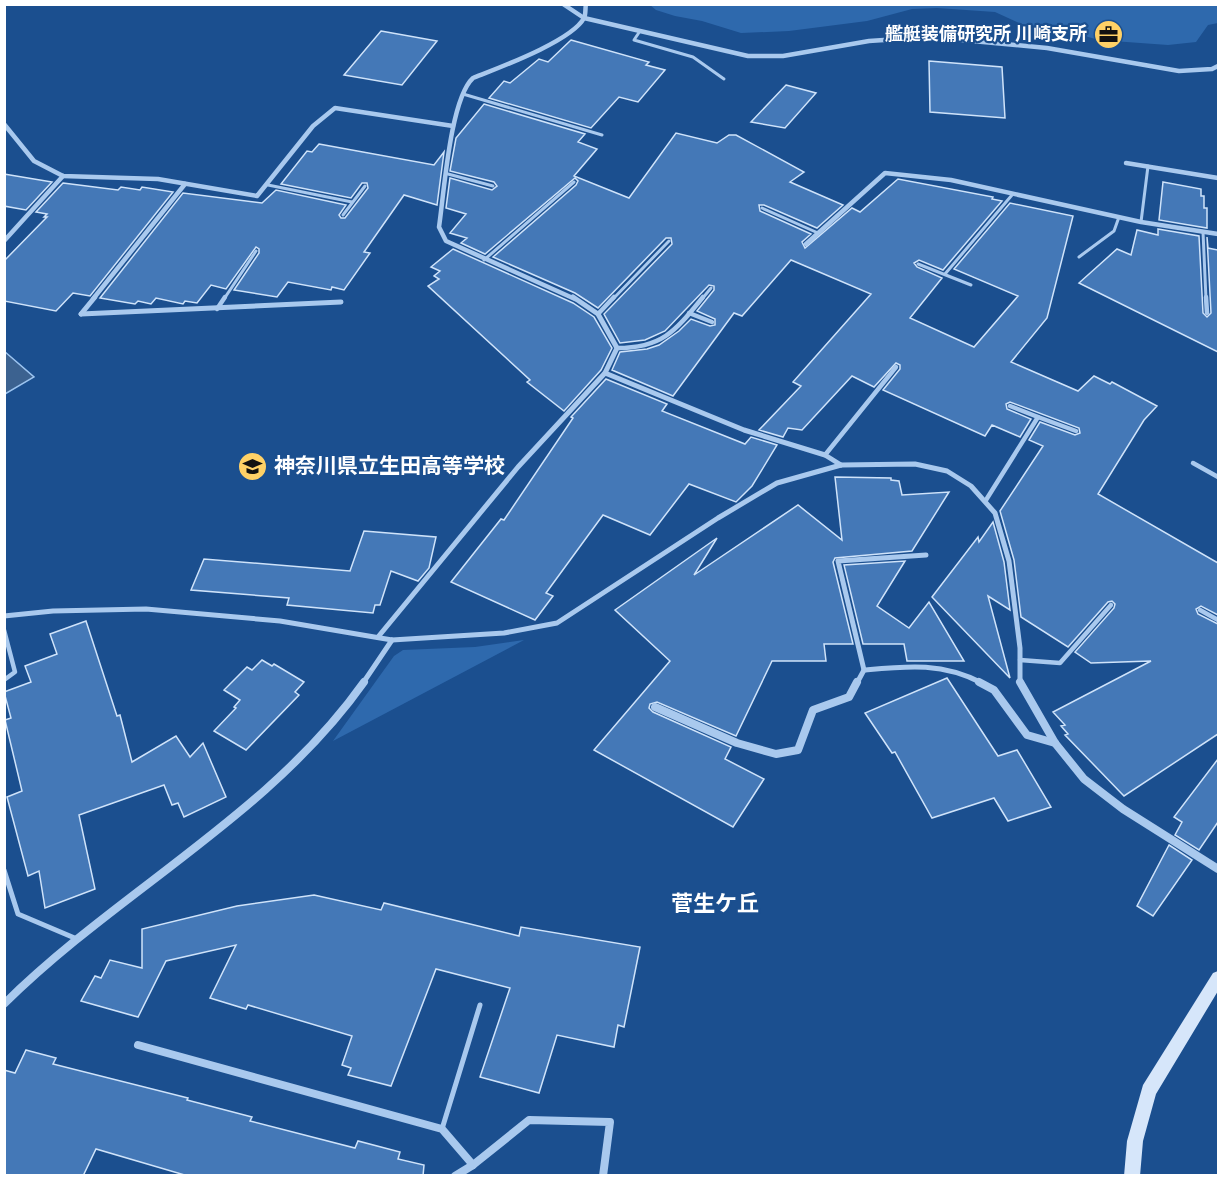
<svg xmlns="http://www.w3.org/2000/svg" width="1223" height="1180" font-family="'Public Sans','Noto Sans JP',sans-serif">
<rect width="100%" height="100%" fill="#1b4f8f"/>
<g fill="#2e69ad">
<polygon points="1218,4 1218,23 1208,25 1196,42 1168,45 1099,40 1060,29 1021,24 995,12 937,8 912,9 867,21 789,31 741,33 702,21 675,16 656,10 650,5"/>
<polygon points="524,640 333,741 394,656 403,650 475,647"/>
</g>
<polygon fill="#3c6290" stroke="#9cc4f0" stroke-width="1.5" points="4,351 34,377 5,394 4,394"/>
<g fill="#4478b7" stroke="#cfe3fa" stroke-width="1.5">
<polygon points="381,31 437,41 402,85 344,75"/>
<polygon points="571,40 649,62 646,65 665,70 638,102 619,97 591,128 489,98 504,81 510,83 539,59 548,62"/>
<polygon points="929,61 1002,67 1005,118 930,112"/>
<polygon points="786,85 816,93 785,128 751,122"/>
<polygon points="484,104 585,134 578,142 597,149 574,176 629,198 676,133 717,143 729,135 736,135 804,172 790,182 843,205 817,228 764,205 759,205 760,211 811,234 802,242 805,248 852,208 860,212 898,179 993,197 992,199 1002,201 943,270 919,260 914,263 917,267 942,278 910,318 974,347 1018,296 954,269 1010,203 1073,216 1047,318 1011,362 1078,391 1094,376 1110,384 1112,382 1157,406 1144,420 1098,494 1218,563 1218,615 1201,606 1196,609 1198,614 1218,624 1218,734 1124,796 1065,735 1068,734 1061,726 1065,725 1053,712 1151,661 1091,663 1075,652 1114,608 1115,604 1112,601 1108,602 1068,647 1021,617 1014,560 1000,511 1043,446 1029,440 1040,422 1075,435 1080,433 1079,428 1010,402 1006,404 1007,409 1031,419 1020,437 992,425 985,436 883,390 900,369 900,365 896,363 874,387 852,376 802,430 788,428 783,437 759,430 801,386 793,382 871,294 791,260 742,316 734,313 673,396 612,370 620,352 647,349 659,345 679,331 691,319 710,326 715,325 715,319 697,311 714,290 714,286 709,285 665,331 645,340 620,343 604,314 672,244 671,238 666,238 598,308 575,293 493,257 576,185 578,181 575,178 485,254 461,243 467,238 450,233 466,214 446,208 450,178 492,190 497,186 494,182 450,171 456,138"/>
<polygon points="319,144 434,165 444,152 437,205 404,195 364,252 370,253 344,290 332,287 331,290 288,282 277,297 234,290 259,253 259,249 256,247 226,289 211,285 197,303 185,301 183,304 156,298 151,304 138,301 135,304 100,298 183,193 262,203 276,190 346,205 339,215 341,218 345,218 368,188 367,183 362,183 351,198 281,184 307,151 312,152"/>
<polygon points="4,174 52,182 26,210 4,206"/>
<polygon points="1163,182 1201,189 1201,196 1204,196 1204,208 1207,208 1207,228 1159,220"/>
<polygon points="63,183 118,190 121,187 140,190 142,187 173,192 90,296 73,293 56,311 4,301 4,261 47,217 44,217 47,214 36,212"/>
<polygon points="1158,229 1199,236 1203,313 1207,317 1211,313 1207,237 1208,248 1218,250 1218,352 1079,283 1117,249 1131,255 1137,230 1158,235"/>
<polygon points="453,249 573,303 594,317 612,348 601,370 564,411 527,382 530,380 428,286 439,279 434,276 440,271 431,267"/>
<polygon points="606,379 667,404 662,411 745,444 751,437 777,445 752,486 736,502 689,484 650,535 603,515 546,593 553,596 535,620 451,582 501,519 504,520 573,418 571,417"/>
<polygon points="835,477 891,478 891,480 899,481 902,495 949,492 912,551 835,558 833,562 853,644 824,644 826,661 772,661 736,736 657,702 650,704 649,708 653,712 731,747 725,759 764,779 733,827 594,750 670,661 615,610 717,538 694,575 798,505 842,540"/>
<polygon points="993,522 1004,562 1010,610 988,596 1010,678 932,597 978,537 979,542"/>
<polygon points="364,531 436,537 429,568 418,581 391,571 380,605 375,605 373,613 287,605 289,598 191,590 204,559 350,571"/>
<polygon points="905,561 877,606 909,628 929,602 964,661 907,661 904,644 863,644 844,565"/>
<polygon points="86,621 117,716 120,715 132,762 176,736 190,757 203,743 226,797 184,817 178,803 172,805 164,785 79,815 95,889 45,908 39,871 28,876 7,797 22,791 5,720 11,718 4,692 31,682 25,666 57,654 50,634"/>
<polygon points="262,660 272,666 274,664 304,682 295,692 299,695 246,750 214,731 236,708 234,707 240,700 224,690 247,667 252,670"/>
<polygon points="947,678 998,756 1017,750 1051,807 1008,821 994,798 932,818 895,752 892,753 865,713"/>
<polygon points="1218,759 1218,822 1199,850 1175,835 1182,822 1174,817"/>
<polygon points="1169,845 1192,860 1153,916 1137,906"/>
<polygon points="314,895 381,910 384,903 519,936 521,927 640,947 624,1027 618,1025 614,1047 557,1035 539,1093 480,1077 510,988 436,969 391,1086 348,1075 351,1068 342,1065 352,1036 248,1005 246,1009 210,998 236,945 166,961 138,1017 81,1001 95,976 101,978 110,960 142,968 142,929 237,906"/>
<polygon points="26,1050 56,1058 53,1064 188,1098 187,1100 252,1117 250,1121 355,1148 358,1141 400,1152 398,1159 424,1165 423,1176 188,1176 96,1149 83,1176 4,1176 4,1070 15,1073"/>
</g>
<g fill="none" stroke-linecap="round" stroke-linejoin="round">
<g stroke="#a9c9ee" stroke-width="3">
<polyline points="640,31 634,40 693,57 724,79"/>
<polyline points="463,94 602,135"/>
<polyline points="448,174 493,186"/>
<polyline points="268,185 352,202"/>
<polyline points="762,208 818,233"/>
<polyline points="343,215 365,186"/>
<polyline points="1141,222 1148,166"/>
<polyline points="1203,232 1206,299"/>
<polyline points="1079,257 1114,231 1119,217"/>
<polyline points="484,260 574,182"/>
<polyline points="918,264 971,285"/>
<polyline points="945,274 1012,195"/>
<polyline points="224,299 256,251"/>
<polyline points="613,299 669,241"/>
<polyline points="702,299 711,288"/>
</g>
<g stroke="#a9c9ee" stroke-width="4.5">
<polyline points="1206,297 1207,313"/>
<polyline points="217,309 225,297"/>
<polyline points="689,313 712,322"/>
<polyline points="598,314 614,297"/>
<path d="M 617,348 C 663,348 676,330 703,297"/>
<polyline points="1010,406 1038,417"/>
<polyline points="825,455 896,367"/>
<polyline points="1193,463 1218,477"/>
<polyline points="986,500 1038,417 1076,431"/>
<polyline points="1200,610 1218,620"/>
<polyline points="4,630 15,672 4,680"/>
<polyline points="1020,660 1060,663 1111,605"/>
</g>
<g stroke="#a9c9ee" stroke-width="5">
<polyline points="4,870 18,914 77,939"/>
<polyline points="442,1129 480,1005"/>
</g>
<g stroke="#a9c9ee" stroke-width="4.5">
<polyline points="563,4 584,18 748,56 783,56 869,41 929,37 1047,48 1179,71 1212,69 1218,66"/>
<polyline points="4,124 34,161 63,176 158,179 257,196 313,126 335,108 453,126"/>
<polyline points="1126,163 1218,178"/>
<polyline points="4,241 63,176"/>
<polyline points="806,244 885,173 951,180 1141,222 1218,234"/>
<polyline points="93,299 185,184"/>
<path d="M 575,299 L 446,241 L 439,227 C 444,194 450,99 473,78 C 498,68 572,41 584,18 C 586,15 585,8 586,4"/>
</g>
<g stroke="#a9c9ee" stroke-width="5">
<polyline points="573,297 598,314 617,348 605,373 744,430 825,455 841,465"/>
<polyline points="81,314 341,302"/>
<polyline points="81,314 95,297"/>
<polyline points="4,616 53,611 146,609 280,621 392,640 504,633 557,623 718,518 777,483 841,465 915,464 947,471 971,486 995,513 1009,561 1020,648 1020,683"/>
<polyline points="378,637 518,467 605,373"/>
<polyline points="864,670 838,561 926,555"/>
<polyline points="363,683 392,640"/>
<path d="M 857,683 L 864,670 C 907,666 942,662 982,683"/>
</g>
<g stroke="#a9c9ee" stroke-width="8">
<polyline points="979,682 994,690 1027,735 1055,743"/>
<polyline points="1020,682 1055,743 1084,779 1123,809 1218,869"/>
<polyline points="655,707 737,743 776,754 798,750 813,710 849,697 857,682"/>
<path d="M 4,1004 C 118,891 270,815 364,682"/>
<polyline points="138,1045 442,1129 473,1165"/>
<polyline points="455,1176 473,1165 529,1120 610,1122 603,1176"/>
</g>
<polygon fill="#d6e6fa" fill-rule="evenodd" points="1218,971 1218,991 1156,1094 1143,1141 1140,1176 1124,1176 1127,1141 1143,1085 1213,973"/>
</g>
<defs>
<symbol id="office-disc" viewBox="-11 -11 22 22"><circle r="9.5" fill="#ffd166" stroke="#1b4f8f"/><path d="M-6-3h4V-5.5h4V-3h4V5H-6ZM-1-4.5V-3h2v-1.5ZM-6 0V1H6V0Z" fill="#111"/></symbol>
<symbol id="school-disc" viewBox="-11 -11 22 22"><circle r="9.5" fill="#ffd166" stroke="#1b4f8f"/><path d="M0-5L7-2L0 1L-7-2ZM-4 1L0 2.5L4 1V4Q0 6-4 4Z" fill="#111"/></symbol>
</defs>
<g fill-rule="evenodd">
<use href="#office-disc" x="1092" y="18" width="33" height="33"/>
<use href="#school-disc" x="236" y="450" width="33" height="33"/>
</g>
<g text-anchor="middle" stroke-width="4.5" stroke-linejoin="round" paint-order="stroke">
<g font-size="18" font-weight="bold" fill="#fff" stroke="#1b4f8f" text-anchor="end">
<text x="1087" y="40">艦艇装備研究所 川崎支所</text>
</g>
<g font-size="21" font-weight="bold" fill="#fff" stroke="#1b4f8f" text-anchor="start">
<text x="274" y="473">神奈川県立生田高等学校</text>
</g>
<g font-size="22" font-weight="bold" fill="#fff" stroke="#1b4f8f">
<text x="715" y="911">菅生ケ丘</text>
</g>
</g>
<rect width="1223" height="1180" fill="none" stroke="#ffffff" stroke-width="12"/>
</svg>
